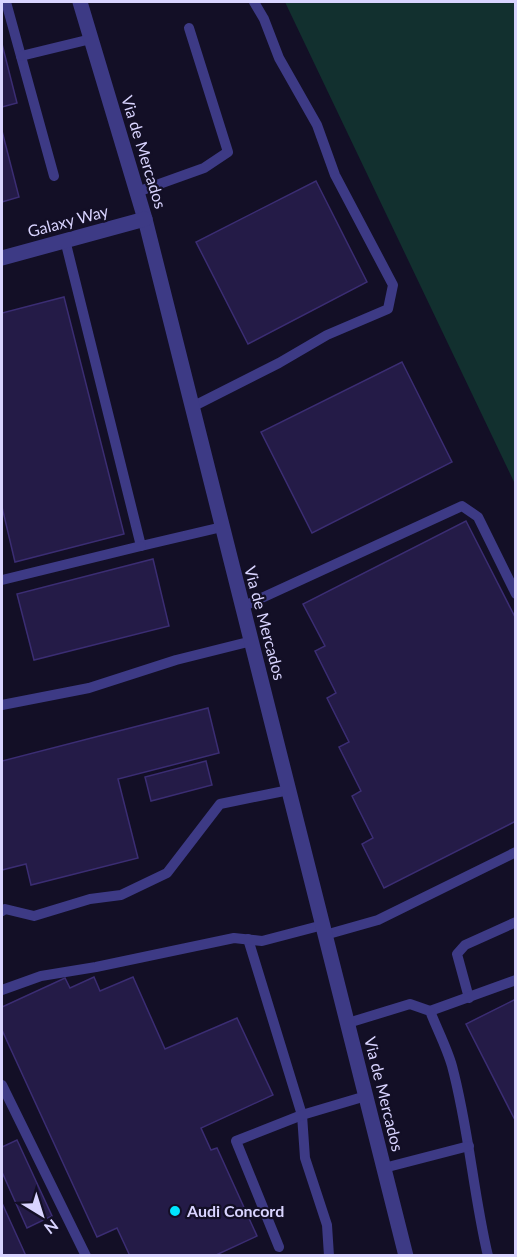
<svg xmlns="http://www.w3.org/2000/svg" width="517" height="1257" viewBox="0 0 517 1257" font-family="Lato,sans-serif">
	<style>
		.green { fill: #12302f }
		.building { fill: #241b47; stroke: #3b2d73; stroke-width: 1.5 }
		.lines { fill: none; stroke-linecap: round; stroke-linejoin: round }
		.lane { stroke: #3d3a85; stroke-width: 10 }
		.street { stroke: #3d3a85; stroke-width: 15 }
		.poi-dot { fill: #00e5ff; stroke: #130f26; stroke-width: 2 }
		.labels { text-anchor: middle; stroke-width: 4.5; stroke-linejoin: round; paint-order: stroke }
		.street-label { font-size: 16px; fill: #d9d4ff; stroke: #130f26 }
		.poi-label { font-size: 16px; font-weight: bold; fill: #d9d4ff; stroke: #130f26; text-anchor: start }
	</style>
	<rect width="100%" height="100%" fill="#130f26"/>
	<!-- green -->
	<polygon class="green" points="285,2 515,2 515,484"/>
	<!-- building -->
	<g class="building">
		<polygon points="2,44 17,103 2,107"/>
		<polygon points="2,131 19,197 2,202"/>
		<polygon points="316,181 367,282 248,344 196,242"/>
		<polygon points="64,297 124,534 15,562 2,507 2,313"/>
		<polygon points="402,362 452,462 312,533 261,432"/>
		<polygon points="466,521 516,619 516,821 384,888 362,844 373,838 352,796 361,791 339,747 349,742 327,698 336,693 315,651 325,646 303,604"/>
		<polygon points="153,559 169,626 34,660 17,594"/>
		<polygon points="208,708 219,753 118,779 138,858 31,885 26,864 2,870 2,761"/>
		<polygon points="206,761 212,785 151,801 145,777"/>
		<polygon points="94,977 100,991 133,977 165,1049 237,1018 273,1095 201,1128 211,1150 217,1148 257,1236 214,1256 130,1256 117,1228 97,1237 2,1030 2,1007 65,978 70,988"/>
		<polygon points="516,999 516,1122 466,1024"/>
		<polygon points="17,1140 52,1216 27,1228 2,1172 2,1147"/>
		<polygon points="2,1203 26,1256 2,1256"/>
	</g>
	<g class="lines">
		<!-- lane -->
		<g class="lane">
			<polyline points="6,2 54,176"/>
			<polyline points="21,56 91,39"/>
			<polyline points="137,192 204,168 228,152 189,28"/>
			<polyline points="65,240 141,546 222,527"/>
			<polyline points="192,407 279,363 327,335 388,309 393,285 335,175 317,125 279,58 264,19 254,2"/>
			<polyline points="2,580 141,546"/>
			<polyline points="242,607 462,506 478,517 516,594"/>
			<polyline points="2,705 89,688 176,660 252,641"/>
			<polyline points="2,911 5,909 34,916 90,899 121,895 167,873 220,804 289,790"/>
			<polyline points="325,935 378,920 516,852"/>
			<polyline points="248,939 302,1115 305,1158 327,1225 329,1256"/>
			<polyline points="2,990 41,976 96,967 234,938 262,941 323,925"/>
			<polyline points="469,998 457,954 465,945 516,922"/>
			<polyline points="430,1011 516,980"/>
			<path d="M348,1023L410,1004L430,1011C437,1029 447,1048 452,1066C469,1129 473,1193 488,1256"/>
			<polyline points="2,1085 86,1256"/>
			<polyline points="384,1168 469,1146"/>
			<polyline points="279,1247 236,1141 302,1115 366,1096"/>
		</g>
		<!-- street -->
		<g class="street">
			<polyline points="80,2 145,219 406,1256"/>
			<polyline points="2,258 145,219"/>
		</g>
	</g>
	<!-- markers -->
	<circle class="poi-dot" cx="175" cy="1211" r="6"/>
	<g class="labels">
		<!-- street labels -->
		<g class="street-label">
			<text transform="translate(144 152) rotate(73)" y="6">Via de Mercados</text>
			<text transform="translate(68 221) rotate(-15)" y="6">Galaxy Way</text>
			<text transform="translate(265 623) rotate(75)" y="6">Via de Mercados</text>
			<text transform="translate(384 1094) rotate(76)" y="6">Via de Mercados</text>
		</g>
		<!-- poi labels -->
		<g class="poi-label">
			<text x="187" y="1217">Audi Concord</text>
		</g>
	</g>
	<!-- border -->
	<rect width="517" height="1257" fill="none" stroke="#d9d4ff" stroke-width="6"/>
	<!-- north arrow -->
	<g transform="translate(42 1215) rotate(142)" stroke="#130f26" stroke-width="4.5" paint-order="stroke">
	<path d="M0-4.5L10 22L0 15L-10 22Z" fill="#d9d4ff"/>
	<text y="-9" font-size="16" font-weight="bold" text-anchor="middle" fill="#d9d4ff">N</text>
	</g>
</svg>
